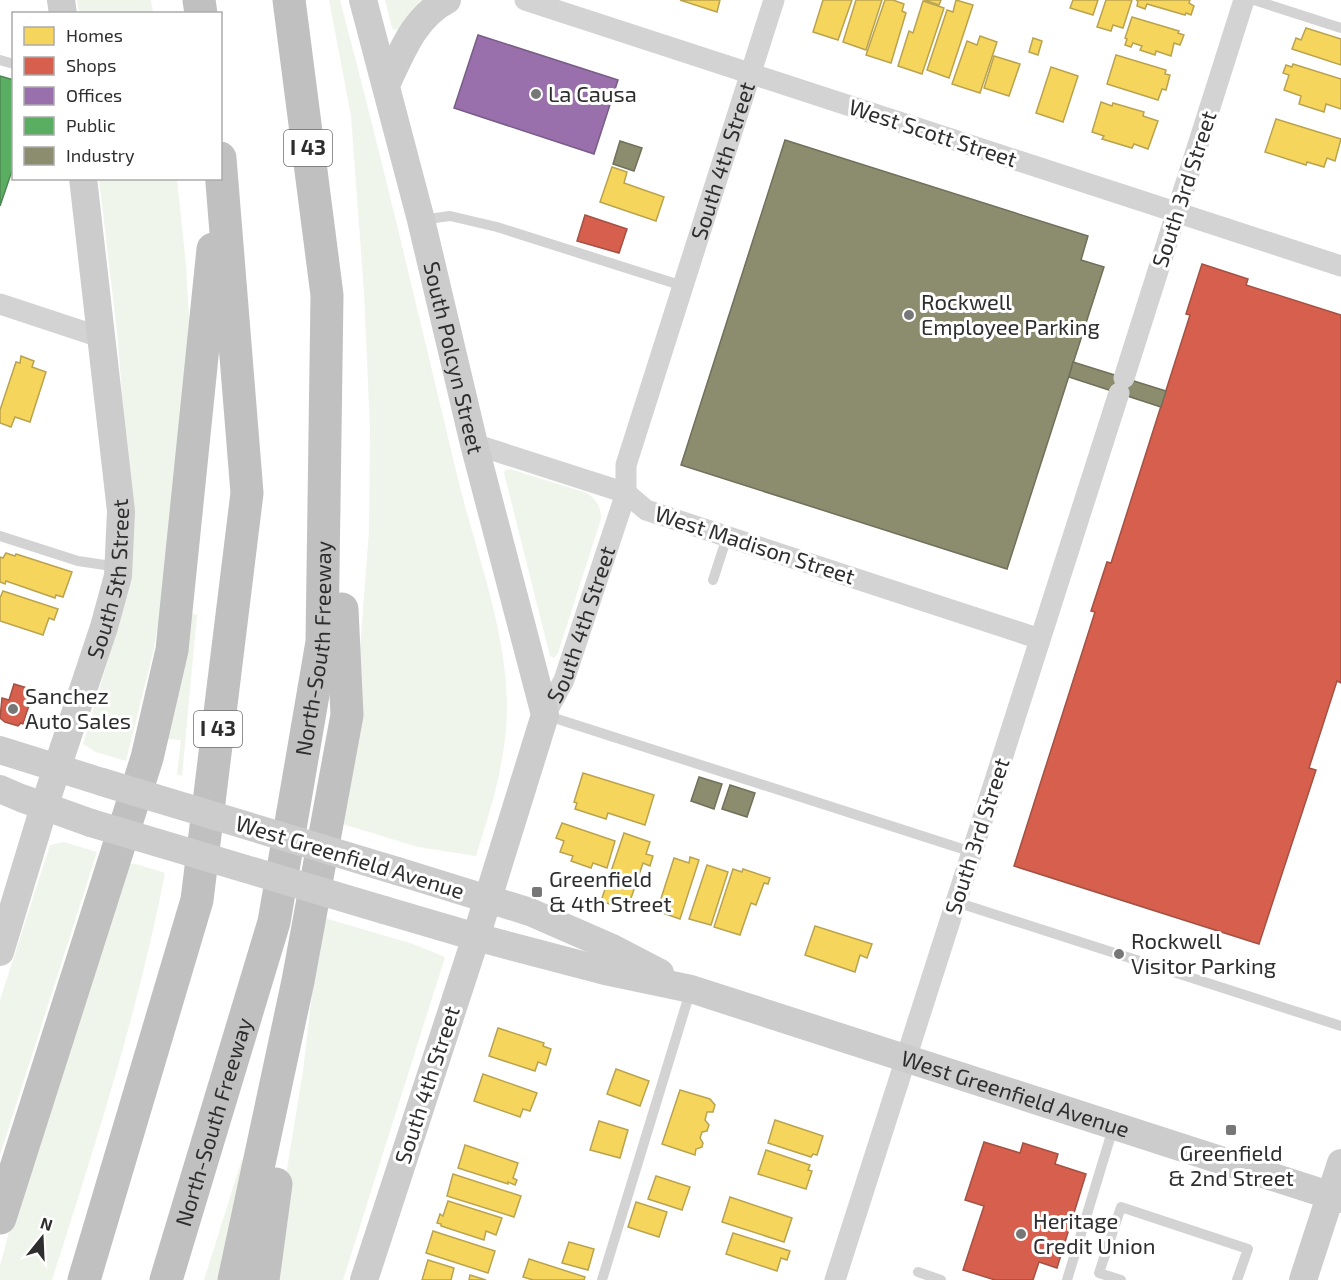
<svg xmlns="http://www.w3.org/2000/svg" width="1341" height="1280" viewBox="0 0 1341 1280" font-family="'Exo 2',sans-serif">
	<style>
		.green { fill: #f0f5eb }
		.homes { fill: #f6d55c; stroke: #baa34e; stroke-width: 1.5 }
		.shops { fill: #d6604d; stroke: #a45144; stroke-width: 1.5 }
		.offices { fill: #9970ab; stroke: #795c86; stroke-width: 1.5 }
		.public { fill: #5aae61; stroke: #4d8852; stroke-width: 1.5 }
		.industry { fill: #8c8c6e; stroke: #70705b; stroke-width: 1.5 }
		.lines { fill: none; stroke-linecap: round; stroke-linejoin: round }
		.lane { stroke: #d3d3d3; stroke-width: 10 }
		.street { stroke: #d3d3d3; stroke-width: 21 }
		.secondary { stroke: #ccc; stroke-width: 28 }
		.highway { stroke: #c0c0c0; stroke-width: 33 }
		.secondary-bridge { stroke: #ccc; stroke-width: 28 }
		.poi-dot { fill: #777; stroke: #fff; stroke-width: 2 }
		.labels { text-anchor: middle; stroke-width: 6; stroke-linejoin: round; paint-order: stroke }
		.shield { fill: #fff; stroke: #6d6d6d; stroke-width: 1.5 }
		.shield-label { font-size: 21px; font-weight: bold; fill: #2e2e2e }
		.poi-label { font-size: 22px; fill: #2e2e2e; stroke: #fff; text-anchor: start }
		.street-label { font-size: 22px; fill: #2e2e2e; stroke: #fff }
	</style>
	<rect width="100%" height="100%" fill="#fff"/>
	<!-- green -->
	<g class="green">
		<polygon points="77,0 151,0 153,13 79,13"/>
		<path d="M329,0H340C382,158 419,317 457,475C475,550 505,624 507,701C508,755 492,805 476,856L418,847L339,823L358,676L369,530L370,429L364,292L351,116Z"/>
		<polygon points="385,0 421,0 411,11 399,29 394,30 392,28"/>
		<polygon points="99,179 177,179 186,265 190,334 176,529 152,657 126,761 96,752 83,744 113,643 124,422 118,341"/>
		<path d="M510,469L587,493C597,501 601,506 601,519L558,653L554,658L550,656L504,473L505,470Z"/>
		<polygon points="191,613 197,615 182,776 177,774 181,740 167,739"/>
		<polygon points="64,842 97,852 0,1155 0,1000 50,845"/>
		<path d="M128,864H136L165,873C138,1012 95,1145 52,1280H0V1266L10,1228Z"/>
		<polygon points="321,917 413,944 445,957 343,1280 269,1280 303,1071"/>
		<polygon points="242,1159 247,1160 222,1280 204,1280"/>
	</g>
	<!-- homes -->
	<g class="homes">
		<polygon points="680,0 720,0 717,12"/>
		<polygon points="823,0 852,0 838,40 813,32"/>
		<polygon points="856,0 882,0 866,50 843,42"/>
		<polygon points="885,0 893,0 904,4 902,11 906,13 891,63 866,55"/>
		<polygon points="924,0 941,0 939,5"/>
		<polygon points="956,0 973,5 949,78 927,70 947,10 953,12"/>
		<polygon points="1073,0 1098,0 1093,15 1070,8"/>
		<polygon points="1106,0 1132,0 1123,28 1113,25 1111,31 1097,27"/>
		<polygon points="1136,0 1190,0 1189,3 1194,6 1191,15 1186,13 1185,15 1147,4 1145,9 1137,6 1138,1"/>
		<polygon points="923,1 944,8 922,74 898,66 909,31 913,33"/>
		<polygon points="1132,17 1179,31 1178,33 1184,35 1180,45 1174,43 1171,56 1156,51 1155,55 1140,50 1142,46 1133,43 1131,47 1125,45 1127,39 1125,38"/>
		<polygon points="1306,28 1341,39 1341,65 1292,49 1296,38 1301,40"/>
		<polygon points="980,36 997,42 980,93 952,84 967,41 977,45"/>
		<polygon points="1033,38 1042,41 1038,55 1029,52"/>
		<polygon points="1116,55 1166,70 1165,74 1170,75 1166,90 1162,89 1158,100 1107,84"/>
		<polygon points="994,56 1020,64 1009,96 984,88"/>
		<polygon points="1293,64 1341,79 1341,109 1326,104 1324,112 1299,104 1301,96 1284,90 1289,75 1283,73 1286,65 1292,67"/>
		<polygon points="1051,67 1078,76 1063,122 1036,113"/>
		<polygon points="1101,102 1112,106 1113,103 1144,112 1143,116 1158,121 1148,149 1134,144 1132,148 1102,139 1104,136 1092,132"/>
		<polygon points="1276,119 1341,139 1335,161 1327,158 1324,167 1307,162 1306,165 1265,152"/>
		<polygon points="612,167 627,172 624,183 664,197 656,221 600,202"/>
		<polygon points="21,356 34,361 32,367 46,372 30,422 15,417 11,427 0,423 0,410 16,362 20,363"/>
		<polygon points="6,553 15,556 16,554 72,572 63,597 56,595 55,598 6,581 5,584 0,582 0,557 3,558"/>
		<polygon points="3,591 58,609 54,620 49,618 43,635 0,621 0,598"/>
		<polygon points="583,773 654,795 645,825 608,813 606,819 575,809 577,803 574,802"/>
		<polygon points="562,823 615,841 607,868 593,863 591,868 571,861 573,856 560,852 564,841 556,838"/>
		<polygon points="624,833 650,842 646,854 653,856 650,866 643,863 627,910 601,901"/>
		<polygon points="690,857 699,860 680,919 657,911 674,858 689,863"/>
		<polygon points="707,865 728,872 711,925 689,919"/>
		<polygon points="733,869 742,872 743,869 770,878 768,884 764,883 756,905 751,903 740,935 714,927"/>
		<polygon points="815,926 872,944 867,958 860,955 855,972 805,955"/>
		<polygon points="498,1028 544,1043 543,1046 551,1049 546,1065 538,1062 535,1071 489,1056"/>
		<polygon points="616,1069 649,1081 640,1106 607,1094"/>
		<polygon points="483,1074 537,1093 530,1111 523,1109 520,1117 474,1101"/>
		<polygon points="680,1090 710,1099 715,1105 713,1112 707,1112 705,1120 709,1125 707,1131 702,1132 700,1138 703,1143 702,1147 696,1149 695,1155 662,1144"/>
		<polygon points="775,1120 823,1136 817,1155 813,1154 811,1157 768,1143"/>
		<polygon points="599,1121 628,1130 620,1158 590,1150"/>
		<polygon points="465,1145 518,1163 513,1178 517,1180 515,1185 508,1182 508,1184 458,1168"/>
		<polygon points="766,1150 810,1165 808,1170 812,1171 806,1189 758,1174"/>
		<polygon points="453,1174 521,1196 514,1217 447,1196"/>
		<polygon points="656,1176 690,1187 682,1210 648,1199"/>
		<polygon points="730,1197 792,1218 784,1242 722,1222"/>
		<polygon points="448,1201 502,1218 496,1235 486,1231 484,1240 441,1226 441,1224 437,1223 440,1214 443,1216"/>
		<polygon points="636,1202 667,1212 659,1237 628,1227"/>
		<polygon points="433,1231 495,1251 488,1273 426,1253"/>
		<polygon points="733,1233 790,1251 787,1260 781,1258 777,1271 726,1254"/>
		<polygon points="569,1242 594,1249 588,1270 562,1263"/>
		<polygon points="529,1259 585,1277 584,1280 533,1280 523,1277"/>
		<polygon points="428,1260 454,1268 451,1280 422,1280"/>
		<polygon points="470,1275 486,1280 469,1280"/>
	</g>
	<!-- shops -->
	<g class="shops">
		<polygon points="585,215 627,229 619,253 577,241"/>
		<polygon points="1202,264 1248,279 1246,285 1341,315 1341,683 1337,681 1309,768 1316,770 1259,944 1014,866 1095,612 1091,611 1107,562 1111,563 1190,315 1186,314"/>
		<polygon points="14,684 34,690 23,724 21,723 18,726 5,722 0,718 2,698 9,700"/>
		<polygon points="984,1142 1020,1153 1023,1143 1058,1154 1055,1164 1086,1174 1057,1268 1039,1262 1033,1280 995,1280 963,1270 984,1206 965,1200"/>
	</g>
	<!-- offices -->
	<polygon class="offices" points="478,35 618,80 594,154 454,108"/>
	<!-- public -->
	<polygon class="public" points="0,76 14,80 14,165 0,206"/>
	<!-- industry -->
	<g class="industry">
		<polygon points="785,140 1088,236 1081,260 1104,267 1007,569 681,465"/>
		<polygon points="620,141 642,148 634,171 613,164"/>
		<polygon points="1073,362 1166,391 1161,407 1069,377"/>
		<polygon points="699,777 722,784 714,809 691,801"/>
		<polygon points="730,785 755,793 747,817 722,809"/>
	</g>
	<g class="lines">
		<!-- lane -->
		<g class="lane">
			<polyline points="1254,0 1341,28"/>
			<polyline points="0,60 14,64"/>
			<polyline points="421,220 450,216 497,227 683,286"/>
			<polyline points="0,536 78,561 118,567"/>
			<polyline points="713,580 727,537"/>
			<polyline points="545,715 972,852"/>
			<polyline points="956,902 1341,1026"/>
			<polyline points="918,1272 941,1280"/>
			<polyline points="602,1280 691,989"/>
			<polyline points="1067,1280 1114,1125"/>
			<polyline points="1121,1280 1099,1273 1121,1207 1248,1249 1237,1280"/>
		</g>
		<!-- street -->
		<g class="street">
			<polyline points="525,0 1341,266"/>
			<polyline points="0,304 100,337"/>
			<polyline points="1124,378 1244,0"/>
			<polyline points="474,444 626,493 646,510 1040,639"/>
			<path id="s1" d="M545,715L564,680L626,493V465L774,0"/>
			<polyline points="835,1280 1119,393"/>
		</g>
		<!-- secondary -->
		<g class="secondary">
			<polyline points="61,0 63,14"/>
			<path id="s2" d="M363,0L421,220L474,444L545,715L476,937L364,1280"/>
			<path d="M386,85C401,54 414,17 447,0"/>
			<polyline points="0,750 102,782"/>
			<polyline points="0,789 21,798 91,823"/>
			<polyline points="397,871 530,912 610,947 660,973"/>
			<path id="s3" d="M384,910L476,937L605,971L691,989L1341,1199"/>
			<path id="s4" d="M0,952L44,807L104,627L118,576L121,511L83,178"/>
			<polyline points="1303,1280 1341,1163"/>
		</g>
		<!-- highway -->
		<g class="highway">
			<polyline points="199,0 201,14"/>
			<polyline points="0,1218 147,758 172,650 213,249"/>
			<polyline points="84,1280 197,900 247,493 220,158"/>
			<path id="s5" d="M166,1280L274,922L322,642L327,295L289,0"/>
			<polyline points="234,1280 298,981 347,715 342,609"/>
			<polyline points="263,1280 276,1184"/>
		</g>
		<!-- secondary-bridge -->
		<g class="secondary-bridge">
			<polyline points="102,782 397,871"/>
			<polyline points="91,823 384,910"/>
		</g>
	</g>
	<!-- markers -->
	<g class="poi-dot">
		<circle cx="536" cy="94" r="6"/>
		<circle cx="909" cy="315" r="6"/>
		<circle cx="13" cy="709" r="6"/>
		<rect x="531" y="886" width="12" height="12" rx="3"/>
		<circle cx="1119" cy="954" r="6"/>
		<rect x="1225" y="1124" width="12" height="12" rx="3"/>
		<circle cx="1021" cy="1234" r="6"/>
	</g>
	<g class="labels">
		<!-- shield labels -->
		<g class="shield">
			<rect x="284" y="130" width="48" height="36" rx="4.5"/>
			<rect x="194" y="711" width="48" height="36" rx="4.5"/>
		</g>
		<g class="shield-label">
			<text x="308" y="155">I 43</text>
			<text x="218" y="736">I 43</text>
		</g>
		<!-- poi labels -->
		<g class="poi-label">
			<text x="548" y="102">La Causa</text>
			<text x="921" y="310">Rockwell<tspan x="921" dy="25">Employee Parking</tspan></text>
			<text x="25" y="704">Sanchez<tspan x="25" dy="25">Auto Sales</tspan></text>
			<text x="549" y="887">Greenfield<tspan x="549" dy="25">&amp; 4th Street</tspan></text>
			<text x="1131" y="949">Rockwell<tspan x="1131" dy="25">Visitor Parking</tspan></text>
			<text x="1231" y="1161" text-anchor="middle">Greenfield<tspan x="1231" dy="25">&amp; 2nd Street</tspan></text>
			<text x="1033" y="1229">Heritage<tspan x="1033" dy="25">Credit Union</tspan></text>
		</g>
		<!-- street labels -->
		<g class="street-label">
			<text transform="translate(933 133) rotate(18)" y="8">West Scott Street</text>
			<text dy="8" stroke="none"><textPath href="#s1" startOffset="584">South 4th Street</textPath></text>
			<text transform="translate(1184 189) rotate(-72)" y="8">South 3rd Street</text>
			<text dy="8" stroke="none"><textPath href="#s2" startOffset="369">South Polcyn Street</textPath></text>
			<text transform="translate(755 545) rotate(18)" y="8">West Madison Street</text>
			<text dy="8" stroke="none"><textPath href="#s4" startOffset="390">South 5th Street</textPath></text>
			<text dy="8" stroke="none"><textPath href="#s1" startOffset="98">South 4th Street</textPath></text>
			<text dy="8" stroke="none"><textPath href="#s5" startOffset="651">North-South Freeway</textPath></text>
			<text transform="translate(977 836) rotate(-72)" y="8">South 3rd Street</text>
			<text transform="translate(350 857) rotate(17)" y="8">West Greenfield Avenue</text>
			<text transform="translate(427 1085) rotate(-72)" y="8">South 4th Street</text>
			<text dy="8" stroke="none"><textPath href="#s3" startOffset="658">West Greenfield Avenue</textPath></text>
			<text dy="8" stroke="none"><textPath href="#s5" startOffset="165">North-South Freeway</textPath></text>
		</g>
	</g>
	<!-- legend -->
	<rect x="12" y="12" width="210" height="168" fill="#ffffff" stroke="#ababab" stroke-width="1.5"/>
	<rect x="24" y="27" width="30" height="18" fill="#f6d55c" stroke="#ababab" stroke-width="1.5"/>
	<text x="66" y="42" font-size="18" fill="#2e2e2e">Homes</text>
	<rect x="24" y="57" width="30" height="18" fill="#d6604d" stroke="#ababab" stroke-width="1.5"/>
	<text x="66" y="72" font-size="18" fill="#2e2e2e">Shops</text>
	<rect x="24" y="87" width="30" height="18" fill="#9970ab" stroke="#ababab" stroke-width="1.5"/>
	<text x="66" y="102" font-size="18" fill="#2e2e2e">Offices</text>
	<rect x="24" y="117" width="30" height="18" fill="#5aae61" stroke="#ababab" stroke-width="1.5"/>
	<text x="66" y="132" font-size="18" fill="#2e2e2e">Public</text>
	<rect x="24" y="147" width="30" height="18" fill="#8c8c6e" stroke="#ababab" stroke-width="1.5"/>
	<text x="66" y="162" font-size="18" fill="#2e2e2e">Industry</text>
	<!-- north arrow -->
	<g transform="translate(42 1238) rotate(18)" stroke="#ffffff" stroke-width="4.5" paint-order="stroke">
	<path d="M0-4.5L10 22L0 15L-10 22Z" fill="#2e2e2e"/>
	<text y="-9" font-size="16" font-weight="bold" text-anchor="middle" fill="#2e2e2e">N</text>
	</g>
</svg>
